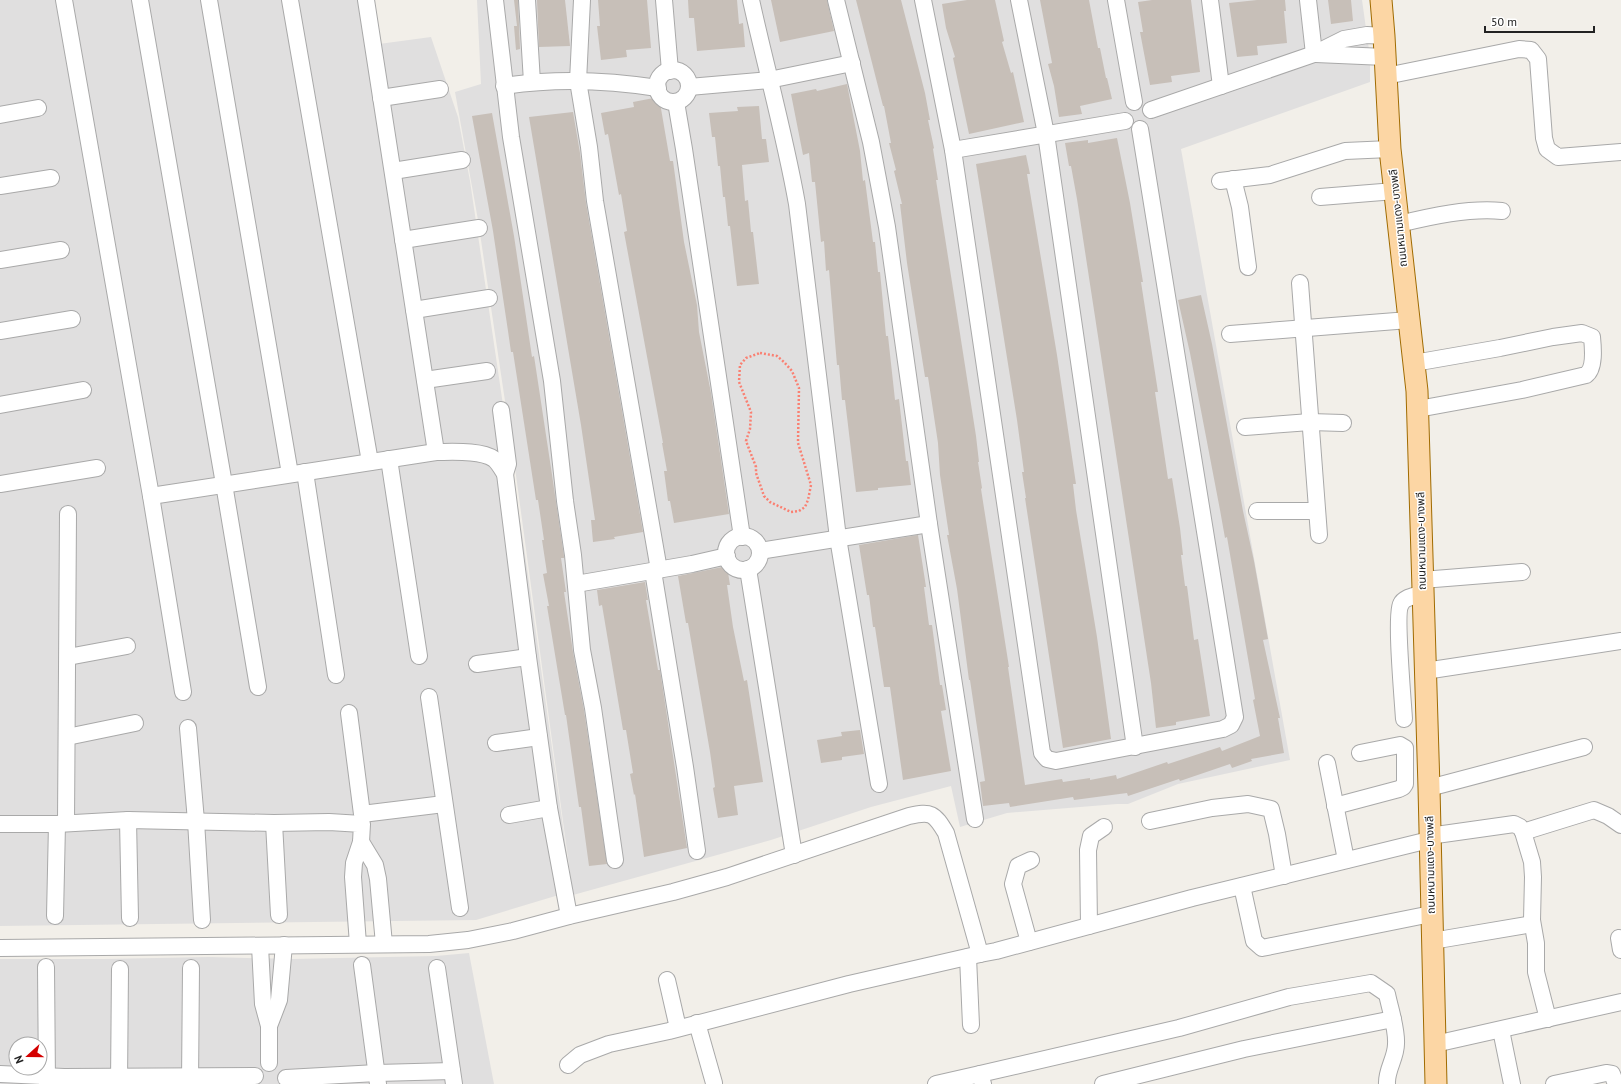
<svg xmlns="http://www.w3.org/2000/svg" width="1621" height="1084" viewBox="0 0 1621 1084" font-family="'PT Sans','Noto Sans Thai',sans-serif">
	<style>
		.residential { fill: #e0dfdf; fill-rule: evenodd }
		.building { fill: #c7bfb8 }
		.lines { fill: none; stroke-linecap: round; stroke-linejoin: round }
		.minor-casing { stroke: #a9a9a9; stroke-width: 18 }
		.major-casing { stroke: #a06b00; stroke-width: 23 }
		.path { stroke: #fa8072; stroke-width: 2.5; stroke-dasharray: 2 2; stroke-linecap: butt }
		.minor { stroke: #fff; stroke-width: 16 }
		.major { stroke: #fcd6a4; stroke-width: 21 }
		.labels { text-anchor: middle; stroke-width: 3; stroke-linejoin: round; paint-order: stroke }
		.street-label { font-size: 11px; fill: #222; stroke: #fff }
	</style>
	<rect width="100%" height="100%" fill="#f2efe9"/>
	<!-- residential -->
	<g class="residential">
		<polygon points="0,0 372,0 379,44 431,37 458,117 470,181 527,568 572,891 476,920 0,926"/>
		<polygon points="477,0 1362,0 1370,57 1370,82 1181,149 1290,760 1178,784 1128,804 1117,804 1007,813 960,827 951,786 871,807 771,840 573,895 515,468 478,220 455,92 481,84"/>
		<path d="M469,953L494,1084H0V959H104L209,957L292,959L436,956ZM16,1044H40V1068H16Z"/>
	</g>
	<!-- building -->
	<g class="building">
		<polygon points="514,0 518,0 520,49 516,50 514,26 517,26"/>
		<polygon points="537,0 565,0 570,46 539,47"/>
		<polygon points="598,0 647,0 651,48 626,50 627,57 601,60 597,26 600,26"/>
		<polygon points="688,0 737,0 739,24 743,23 745,47 697,51 694,18 689,18"/>
		<polygon points="771,0 827,0 834,31 780,42"/>
		<polygon points="856,0 901,0 925,93 930,120 928,120 934,148 933,149 938,180 936,180 976,436 979,462 978,462 982,488 981,489 1009,667 1008,667 1025,785 1062,779 1063,782 1090,778 1090,780 1116,775 1117,779 1167,762 1168,764 1220,747 1222,751 1260,736 1253,700 1255,699 1227,537 1225,538 1220,510 1190,353 1178,300 1201,295 1212,344 1243,511 1254,561 1268,639 1263,640 1280,718 1278,718 1284,753 1251,759 1252,761 1232,768 1230,764 1180,781 1179,779 1128,796 1127,793 1074,800 1073,797 1010,807 1009,803 983,806 980,782 985,781 970,680 969,680 957,589 947,535 949,535 940,475 938,443 928,377 925,377 907,263 900,204 902,204 894,171 896,170 889,143 891,143 884,106 883,106"/>
		<polygon points="967,0 995,0 1004,41 1002,42 1011,73 1013,72 1024,122 969,134 953,58 955,57 946,28 942,4"/>
		<polygon points="1040,0 1089,0 1098,48 1100,48 1106,78 1107,78 1112,99 1080,106 1082,114 1059,117 1054,86 1048,64 1052,63"/>
		<polygon points="1152,0 1191,0 1200,72 1171,76 1172,82 1150,85 1140,32 1143,32 1138,2"/>
		<polygon points="1257,0 1285,0 1286,11 1284,11 1287,43 1257,46 1258,55 1237,57 1229,3"/>
		<polygon points="1328,0 1351,0 1353,21 1331,24"/>
		<polygon points="847,84 860,151 863,181 865,180 873,242 875,242 878,272 880,272 886,336 888,336 895,400 899,399 906,461 908,461 911,485 878,488 878,490 856,492 845,400 842,400 839,365 837,365 829,270 826,271 824,241 821,242 815,182 812,182 809,153 803,155 791,94 816,89 817,91"/>
		<polygon points="659,97 670,161 673,161 676,183 684,242 697,305 699,332 711,393 729,514 674,523 670,501 668,501 664,471 667,471 662,443 663,443 624,232 627,231 621,194 619,195 608,134 605,135 601,113 634,107 633,102"/>
		<polygon points="759,106 762,139 766,139 769,162 742,165 745,201 748,200 751,232 753,232 759,284 737,286 730,226 728,226 725,197 723,197 720,166 718,166 715,137 712,137 709,113 738,111 737,107"/>
		<polygon points="573,112 580,153 586,203 643,532 614,537 615,539 593,542 591,520 595,520 581,425 529,117"/>
		<polygon points="492,113 514,236 532,357 534,356 551,468 564,556 564,558 561,558 566,592 564,592 573,652 584,710 607,864 589,866 581,807 579,807 576,786 566,715 565,715 547,606 549,606 543,574 547,573 542,540 544,540 538,500 536,500 513,352 511,352 508,331 493,231 472,116"/>
		<polygon points="1117,138 1130,203 1143,282 1141,282 1158,392 1155,392 1168,479 1172,478 1180,528 1183,555 1181,555 1185,586 1187,586 1194,640 1198,639 1210,716 1176,722 1176,725 1156,728 1151,683 1077,199 1071,166 1069,166 1065,143 1088,140 1088,143"/>
		<polygon points="1026,155 1030,174 1027,174 1057,355 1076,484 1073,484 1076,510 1097,637 1111,739 1063,748 1025,498 1026,498 1022,472 1024,472 1017,420 976,164"/>
		<polygon points="918,535 926,587 924,587 929,625 932,625 940,685 942,685 946,710 941,711 951,771 903,780 890,687 884,687 875,627 873,627 869,595 867,595 859,545"/>
		<polygon points="727,566 730,585 727,585 733,627 744,681 747,680 763,782 734,786 738,815 718,818 713,788 715,787 710,752 688,623 686,623 678,576"/>
		<polygon points="645,582 648,600 646,600 658,670 660,670 687,848 644,857 635,794 634,795 630,774 633,773 626,730 623,730 602,605 599,606 597,590"/>
		<polygon points="860,730 864,754 842,757 842,760 821,763 817,740 842,736 841,732"/>
	</g>
	<g class="lines">
		<!-- minor casing -->
		<g class="minor-casing">
			<g id="minor">
				<polyline points="64,0 151,496 183,692"/>
				<polyline points="140,0 224,484 258,687"/>
				<polyline points="209,0 290,474"/>
				<polyline points="290,0 370,462"/>
				<polyline points="366,0 436,452"/>
				<polyline points="495,0 511,137 552,381 565,501 573,555 582,650 593,708 615,860"/>
				<polyline points="527,0 532,82"/>
				<polyline points="582,0 578,81 589,147 595,201 659,570"/>
				<polyline points="664,0 670,71"/>
				<path d="M751,0C766,68 785,136 797,204L838,538L879,784"/>
				<polyline points="836,0 871,142 887,227 929,524 975,819"/>
				<polyline points="923,0 953,150 1042,753 1047,759 1056,761 1223,729 1231,725 1235,717 1140,129"/>
				<polyline points="1019,0 1046,134 1135,747"/>
				<polyline points="1116,0 1134,102"/>
				<polyline points="1210,0 1221,86"/>
				<polyline points="1308,0 1314,54"/>
				<polyline points="1316,54 1385,57"/>
				<circle cx="673" cy="86" r="16"/>
				<polyline points="1386,76 1519,49 1531,50 1538,59 1544,138 1547,149 1558,157 1621,152"/>
				<path d="M504,86C555,78 607,80 658,88"/>
				<polyline points="689,87 769,80 852,63"/>
				<polyline points="381,98 440,89"/>
				<polyline points="676,102 684,149 742,537"/>
				<polyline points="1151,110 1314,54 1344,39 1367,35 1384,36"/>
				<polyline points="0,115 38,108"/>
				<polyline points="953,150 1125,121"/>
				<polyline points="393,171 462,160"/>
				<polyline points="1233,179 1240,207 1248,267"/>
				<polyline points="1220,181 1270,175 1345,151 1390,149"/>
				<polyline points="0,186 51,178"/>
				<polyline points="1320,197 1395,191"/>
				<path d="M1399,224C1432,216 1468,208 1502,211"/>
				<polyline points="403,240 479,228"/>
				<polyline points="0,260 61,250"/>
				<polyline points="1300,283 1319,535"/>
				<polyline points="414,310 489,298"/>
				<polyline points="0,331 72,319"/>
				<polyline points="1230,334 1409,320"/>
				<path d="M1414,363L1500,348L1553,337L1582,333L1592,337C1593,347 1595,369 1586,375L1522,390L1418,409"/>
				<polyline points="425,380 487,371"/>
				<polyline points="0,405 83,390"/>
				<polyline points="501,410 508,464 505,474"/>
				<polyline points="1245,427 1310,422 1343,423"/>
				<polyline points="389,459 419,656"/>
				<polyline points="305,472 336,675"/>
				<polyline points="0,484 97,468"/>
				<path d="M151,496L436,452C452,452 481,450 494,459C498,462 502,469 505,474L528,657L549,808L569,916"/>
				<polyline points="1257,511 1317,511"/>
				<circle cx="743" cy="553" r="17"/>
				<polyline points="760,551 929,524"/>
				<polyline points="748,569 794,855"/>
				<polyline points="653,571 685,767 697,851"/>
				<polyline points="1422,580 1522,572"/>
				<polyline points="576,584 692,564 727,556"/>
				<polyline points="68,657 127,646"/>
				<polyline points="477,664 528,657"/>
				<polyline points="1425,671 1621,641"/>
				<polyline points="429,697 460,908"/>
				<polyline points="349,713 362,814 444,804"/>
				<path d="M1404,719C1403,702 1395,613 1401,604C1404,597 1416,596 1423,593"/>
				<polyline points="188,728 196,821 202,920"/>
				<polyline points="67,737 135,723"/>
				<polyline points="496,743 539,737"/>
				<polyline points="1327,763 1346,860"/>
				<polyline points="1429,788 1584,747"/>
				<polyline points="1335,806 1399,789 1403,787 1405,784 1405,748 1400,745 1360,753"/>
				<polyline points="509,815 549,808"/>
				<polyline points="128,820 130,918"/>
				<polyline points="1150,821 1212,808 1248,804 1271,809 1277,834 1284,876"/>
				<polyline points="66,823 68,514"/>
				<polyline points="274,823 279,915"/>
				<polyline points="0,824 57,824 128,820 274,823 329,822 362,824 361,842 354,863 353,877 358,944"/>
				<polyline points="1523,832 1594,810 1608,816 1621,825"/>
				<polyline points="1429,836 1514,824 1520,827 1523,832 1532,862 1533,877 1532,920 1536,943 1536,972 1548,1019"/>
				<polyline points="361,842 375,865 378,879 384,944"/>
				<polyline points="1242,886 1254,941 1262,948 1431,914"/>
				<polyline points="55,916 57,824"/>
				<polyline points="1089,926 1088,850 1091,836 1104,827"/>
				<polyline points="1619,938 1621,950"/>
				<polyline points="1432,941 1532,924"/>
				<polyline points="1029,942 1013,884 1018,866 1031,860"/>
				<polyline points="260,946 263,1004 269,1026 269,1063"/>
				<path d="M0,948L429,944L468,940L513,931L569,916L673,892L727,877L909,816C931,811 934,813 946,833L980,954"/>
				<polyline points="968,957 971,1025"/>
				<polyline points="362,965 378,1084"/>
				<polyline points="46,967 47,1084"/>
				<polyline points="437,968 454,1084"/>
				<polyline points="667,980 678,1028"/>
				<polyline points="697,1023 714,1083"/>
				<polyline points="269,1026 279,1000 284,945"/>
				<polyline points="1501,1030 1512,1084"/>
				<polyline points="1435,1044 1621,1002"/>
				<polyline points="568,1065 580,1055 609,1044 669,1031 849,984 980,954 996,951 1192,898 1429,840"/>
				<polyline points="0,1074 64,1077 255,1076"/>
				<path d="M980,1074L1179,1028L1289,997L1371,983L1387,994C1390,1009 1397,1029 1396,1044C1396,1058 1386,1070 1387,1084"/>
				<polyline points="286,1078 377,1073 452,1071"/>
				<polyline points="119,1084 120,969"/>
				<polyline points="190,1084 191,968"/>
				<polyline points="936,1084 980,1074 983,1084"/>
				<polyline points="1103,1084 1244,1049 1393,1019"/>
				<polyline points="1554,1084 1606,1073 1612,1074 1616,1084"/>
			</g>
		</g>
		<!-- major casing -->
		<g class="major-casing">
			<polyline id="major" points="1381,0 1384,36 1390,149 1417,391 1429,788 1436,1084"/>
		</g>
		<!-- path -->
		<polygon class="path" points="760,353 777,356 784,362 792,371 799,388 798,443 811,485 808,500 805,507 799,511 791,512 770,502 764,496 756,473 756,467 746,441 750,429 751,412 739,382 740,365 746,358"/>
		<!-- minor -->
		<use href="#minor" class="minor"/>
		<!-- major -->
		<use href="#major" class="major"/>
	</g>
	<g class="labels">
		<!-- street labels -->
		<g class="street-label">
			<text transform="translate(1398 218) rotate(-96)" y="4">ถนนหนามแดง-บางพลี</text>
			<text transform="translate(1421 541) rotate(-91)" y="4">ถนนหนามแดง-บางพลี</text>
			<text transform="translate(1430 865) rotate(-91)" y="4">ถนนหนามแดง-บางพลี</text>
		</g>
	</g>
	<!-- north arrow -->
	<g transform="translate(28 1056) rotate(249)"><circle r="19" fill="#ffffff" stroke="#a7a7a7"/>
	<path d="M0-3L7 15L0 10L-7 15Z" fill="#d40000"/>
	<text y="-6" font-size="11" font-weight="bold" text-anchor="middle" fill="#222222">N</text>
	</g>
	<!-- scale -->
	<path d="M1485 26v6h109v-6" fill="none" stroke="#222222" stroke-width="2"/>
	<text x="1491" y="26" font-size="12" fill="#222222" stroke="#ffffff" stroke-width="3" paint-order="stroke">50 m</text>
</svg>
